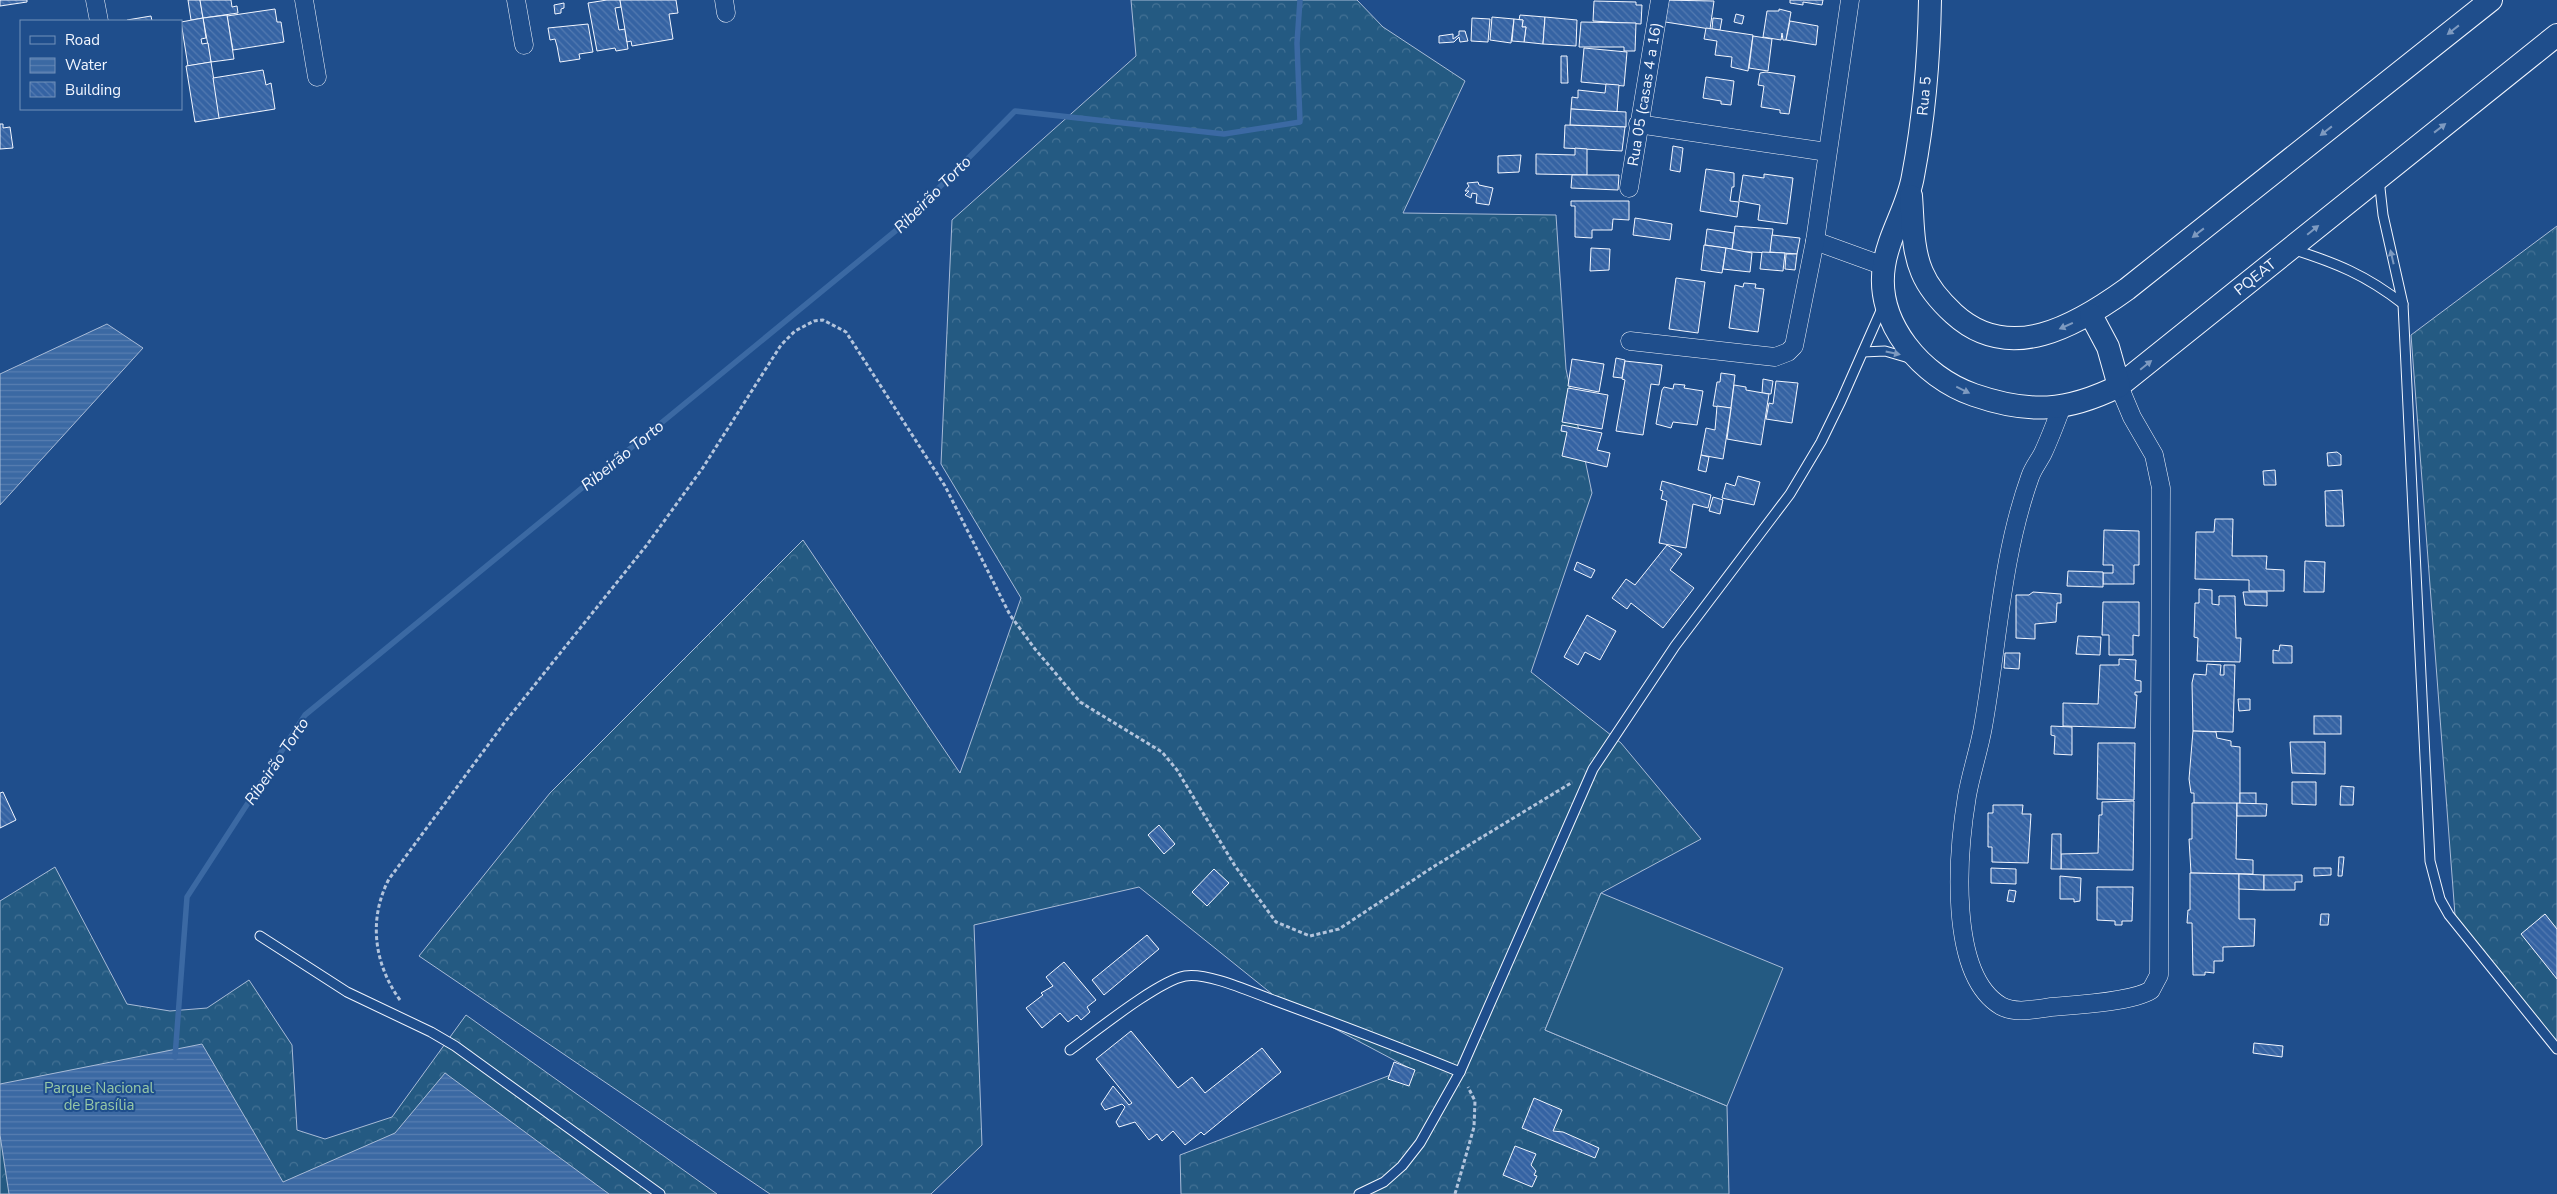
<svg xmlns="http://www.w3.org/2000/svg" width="2557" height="1194" viewBox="0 0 2557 1194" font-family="'Nunito Sans',sans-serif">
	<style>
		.forest { fill: url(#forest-crowns); stroke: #a8bbd7 }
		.pitch { fill: #245a82; stroke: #a8bbd7 }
		.water { fill: url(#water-rules); stroke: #a8bbd7 }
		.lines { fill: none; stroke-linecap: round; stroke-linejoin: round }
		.stream { stroke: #3b69a3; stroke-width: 5.5 }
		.building { fill: url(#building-back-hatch); stroke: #f2f6ff }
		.service-casing { stroke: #f2f6ff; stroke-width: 11 }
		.minor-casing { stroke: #f2f6ff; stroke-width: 19 }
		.tertiary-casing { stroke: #f2f6ff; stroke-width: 24 }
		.path { stroke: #b3c4dc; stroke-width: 3; stroke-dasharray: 4 2.5; stroke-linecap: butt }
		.service { stroke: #1f4e8c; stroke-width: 9 }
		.minor { stroke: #1f4e8c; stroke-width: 18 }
		.tertiary { stroke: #1f4e8c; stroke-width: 22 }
		.oneway { fill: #7e9ac0 }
		.labels { text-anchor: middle; stroke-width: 4; stroke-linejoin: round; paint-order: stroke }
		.street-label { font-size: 15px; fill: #f2f6ff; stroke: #1f4e8c }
		.park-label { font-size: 15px; fill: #97c8a6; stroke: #1f4e8c }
		.water-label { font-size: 16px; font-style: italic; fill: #f2f6ff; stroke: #1f4e8c }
	</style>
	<defs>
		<pattern id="forest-crowns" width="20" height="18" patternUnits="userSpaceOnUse" patternTransform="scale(1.25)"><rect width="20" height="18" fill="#245a82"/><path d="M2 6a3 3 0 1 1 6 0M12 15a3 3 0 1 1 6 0" fill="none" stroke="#447295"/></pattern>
		<pattern id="water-rules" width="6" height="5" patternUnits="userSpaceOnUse" patternTransform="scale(1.25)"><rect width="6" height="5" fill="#3b69a3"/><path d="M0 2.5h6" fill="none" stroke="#587fb1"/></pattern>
		<pattern id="building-back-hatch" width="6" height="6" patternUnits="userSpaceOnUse" patternTransform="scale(1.25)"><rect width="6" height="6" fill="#3563a3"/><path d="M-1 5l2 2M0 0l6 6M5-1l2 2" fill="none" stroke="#537ab1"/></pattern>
	</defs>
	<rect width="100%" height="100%" fill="#1f4e8c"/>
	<!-- forest -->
	<g class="forest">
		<polygon points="1131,0 1357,0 1383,27 1465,81 1403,213 1556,215 1566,369 1592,493 1531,672 1621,743 1701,839 1601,893 1545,1030 1727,1106 1729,1194 1181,1194 1180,1155 1409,1068 1277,998 1139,887 974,925 982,1145 931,1194 770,1194 419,956 550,793 803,540 960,773 1021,598 941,464 952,220 1136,56"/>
		<polygon points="2557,226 2557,1049 2455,915 2411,335"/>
		<polygon points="55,867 127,1004 170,1011 207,1008 249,980 292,1045 297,1130 325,1139 392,1117 466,1015 717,1194 0,1194 0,901"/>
	</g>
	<!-- pitch -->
	<polygon class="pitch" points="1601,893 1783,968 1727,1106 1545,1030"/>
	<!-- water -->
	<g class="water">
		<polygon points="107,324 143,348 0,505 0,374"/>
		<polygon points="202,1044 283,1182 395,1133 445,1073 609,1194 9,1194 0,1135 0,1084"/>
	</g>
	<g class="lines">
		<!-- stream -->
		<polyline class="stream" points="175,1057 187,897 305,715 899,228 1015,111 1224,134 1300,122 1297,43 1300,0"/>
	</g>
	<!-- building -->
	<g class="building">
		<polygon points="0,0 27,0 27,2 0,6"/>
		<polygon points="188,0 200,0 203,18 191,20"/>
		<polygon points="200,0 231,0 232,7 237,6 238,13 203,18"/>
		<polygon points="607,0 620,0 621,7 615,8 619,30 625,29 628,49 616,51 615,48 597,51 588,3"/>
		<polygon points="620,0 676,0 678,13 669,14 673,39 632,46 631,41 627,42"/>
		<polygon points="1661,0 1714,1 1710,29 1659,21"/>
		<polygon points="1790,0 1823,0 1822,5 1803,2 1803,5 1790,3"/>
		<polygon points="1594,1 1636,2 1636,5 1642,5 1641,24 1593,21"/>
		<polygon points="564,3 564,8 561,9 561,13 555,14 554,5"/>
		<polygon points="275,9 277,22 281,22 284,42 233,50 227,16"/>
		<polygon points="1779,9 1791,12 1786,40 1783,40 1782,33 1781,40 1763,37 1767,11 1779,11"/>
		<polygon points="1736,14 1744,16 1742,24 1734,22"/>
		<polygon points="227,15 234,59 211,62 203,18"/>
		<polygon points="1520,15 1545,17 1543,44 1524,42 1526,27 1522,27 1523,20 1519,20"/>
		<polygon points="151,16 152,21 127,21 127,20"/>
		<polygon points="1492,17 1514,19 1511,43 1490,40"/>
		<polygon points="1545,17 1577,20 1576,46 1543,44"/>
		<polygon points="203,18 206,38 201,39 202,44 208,43 211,62 188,66 181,22"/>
		<polygon points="1472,18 1490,19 1488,42 1471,41"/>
		<polygon points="1713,18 1722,19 1720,30 1712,29"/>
		<polygon points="1514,19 1523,20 1522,27 1526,27 1524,42 1512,41"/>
		<polygon points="1790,21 1818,26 1816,45 1786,40"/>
		<polygon points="1581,22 1636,23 1635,51 1624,51 1624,47 1579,47"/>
		<polygon points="588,24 593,52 579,54 580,59 560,62 557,46 555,39 550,40 548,28"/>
		<polygon points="1706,28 1753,35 1748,71 1731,67 1732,57 1715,55 1717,41 1704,39"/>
		<polygon points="1459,31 1465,31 1468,41 1460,42 1459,37 1454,42 1439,43 1439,36 1453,34 1453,39 1459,35"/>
		<polygon points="1753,36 1772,39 1768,71 1749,68"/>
		<polygon points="1584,48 1627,52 1624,86 1581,82"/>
		<polygon points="1561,56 1567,56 1568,83 1561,83"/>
		<polygon points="211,62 220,118 195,122 186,66"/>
		<polygon points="263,70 266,85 271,83 275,109 219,118 213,78"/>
		<polygon points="1766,72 1795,76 1789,114 1780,113 1780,110 1761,107 1764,86 1758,85 1760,73"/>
		<polygon points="1706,77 1734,81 1731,105 1721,104 1721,101 1703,98"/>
		<polygon points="1606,84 1619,85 1617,112 1571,109 1572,97 1578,98 1578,90 1605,93"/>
		<polygon points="1571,109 1626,112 1626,127 1570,125"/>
		<polygon points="0,124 3,124 3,128 10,127 13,148 0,149"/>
		<polygon points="1565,125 1625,127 1622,151 1564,148"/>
		<polygon points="1673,146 1683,148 1680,172 1670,170"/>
		<polygon points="1575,148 1587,149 1587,175 1536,174 1536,154 1575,155"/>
		<polygon points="1521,155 1519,172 1498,173 1498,156"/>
		<polygon points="1706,169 1734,173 1734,187 1732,187 1730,201 1739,202 1737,217 1700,211"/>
		<polygon points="1764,174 1793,178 1787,224 1758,220 1760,205 1739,201 1743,175 1764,178"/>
		<polygon points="1572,175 1619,175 1618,190 1571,188"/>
		<polygon points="1478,182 1479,185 1493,188 1489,205 1476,203 1477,194 1472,193 1471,198 1465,195 1469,191 1465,191 1469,186 1467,183"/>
		<polygon points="1571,201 1629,201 1629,220 1613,219 1612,230 1592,230 1592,238 1575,237 1575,206 1571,206"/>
		<polygon points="1635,218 1672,224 1670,240 1633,235"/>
		<polygon points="1735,226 1773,229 1770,253 1732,251"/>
		<polygon points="1707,229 1734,233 1732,249 1705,245"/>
		<polygon points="1772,235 1800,238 1797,254 1770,252"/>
		<polygon points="1704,245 1726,248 1722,273 1701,270"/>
		<polygon points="1591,248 1610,249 1609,270 1590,271"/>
		<polygon points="1726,248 1752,253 1750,272 1723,269"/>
		<polygon points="1762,252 1785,253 1783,271 1760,269"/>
		<polygon points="1786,254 1797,254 1795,270 1785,269"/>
		<polygon points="1676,278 1705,282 1698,333 1669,329"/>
		<polygon points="1744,283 1756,284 1755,288 1764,289 1758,332 1729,328 1735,285 1743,287"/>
		<polygon points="1616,358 1625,360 1622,378 1613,377"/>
		<polygon points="1572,359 1604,364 1599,392 1568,386"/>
		<polygon points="1625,361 1662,365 1659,385 1651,384 1643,435 1616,431 1625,380 1622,379"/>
		<polygon points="1721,373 1735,375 1731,408 1713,406 1717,382 1720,382"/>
		<polygon points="1763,379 1773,381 1771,394 1762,393"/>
		<polygon points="1776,381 1798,383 1792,423 1766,419 1769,403 1773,404"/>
		<polygon points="1674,384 1685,385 1684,388 1703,391 1697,425 1673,422 1671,428 1656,424 1662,390 1664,387 1673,389"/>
		<polygon points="1734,385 1746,387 1746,390 1769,394 1761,445 1727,439"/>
		<polygon points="1568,388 1608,395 1602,429 1562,422"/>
		<polygon points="1717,406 1731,408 1723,459 1701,455 1706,428 1715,430"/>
		<polygon points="1562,425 1602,433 1597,450 1610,453 1607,467 1562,456 1567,432 1561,431"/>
		<polygon points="2337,452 2341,455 2341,465 2328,466 2327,453"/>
		<polygon points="1701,455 1709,457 1706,472 1698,470"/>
		<polygon points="2275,470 2276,485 2264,485 2263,471"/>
		<polygon points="1738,476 1760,482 1754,505 1722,498 1726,483 1735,486"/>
		<polygon points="1662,481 1711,495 1708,508 1693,504 1686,548 1659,543 1667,501 1661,499 1663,491 1660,490"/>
		<polygon points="2342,490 2344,526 2326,526 2325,491"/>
		<polygon points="1713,497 1723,500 1720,514 1709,511"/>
		<polygon points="2215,519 2233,519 2232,556 2267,556 2266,569 2284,570 2284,591 2249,591 2249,580 2195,579 2196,532 2214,532"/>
		<polygon points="2104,530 2139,531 2139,565 2134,565 2134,584 2103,584 2103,573 2113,573 2113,565 2103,565"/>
		<polygon points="1667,545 1682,554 1670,570 1694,588 1663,628 1631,603 1627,609 1612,598 1626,579 1635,585"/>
		<polygon points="2305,561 2325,562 2324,592 2304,592"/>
		<polygon points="1577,562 1595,570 1591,578 1574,570"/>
		<polygon points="2068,571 2103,572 2103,587 2067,586"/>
		<polygon points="2199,589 2212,590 2212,604 2219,605 2219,596 2235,596 2236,638 2241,638 2240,662 2197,661 2198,638 2194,637 2195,603 2199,603"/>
		<polygon points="2033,592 2061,594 2061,603 2057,603 2056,622 2035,624 2035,639 2016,638 2016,595 2029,595"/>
		<polygon points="2243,592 2267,592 2267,606 2245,605"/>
		<polygon points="2103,602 2139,602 2139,636 2133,635 2133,655 2109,655 2109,635 2102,635"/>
		<polygon points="1587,615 1616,631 1600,660 1585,652 1578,665 1564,657"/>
		<polygon points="2078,636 2101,637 2100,655 2076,654"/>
		<polygon points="2280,645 2292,646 2292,663 2273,663 2273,650 2279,651"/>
		<polygon points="2005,653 2020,653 2019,669 2004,668"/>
		<polygon points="2119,659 2136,660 2135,680 2141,681 2141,692 2135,692 2135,695 2137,695 2135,728 2063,726 2063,703 2098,704 2100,665 2119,665"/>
		<polygon points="2207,664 2221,665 2220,675 2224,675 2224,665 2235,665 2233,732 2193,731 2192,683 2194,674 2206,675"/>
		<polygon points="2238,699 2250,699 2250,710 2239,711"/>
		<rect x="2314" y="716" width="27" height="18"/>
		<polygon points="2051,726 2072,727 2072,755 2054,754 2055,736 2051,735"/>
		<polygon points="2193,731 2216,732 2217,738 2231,741 2231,746 2240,747 2240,804 2194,803 2194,793 2191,793 2189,779"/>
		<polygon points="2290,742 2325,742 2325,774 2292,773"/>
		<polygon points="2098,743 2135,743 2134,800 2097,799"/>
		<polygon points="2292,782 2316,782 2316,805 2292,804"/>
		<polygon points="2341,786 2354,787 2353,805 2340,805"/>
		<polygon points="3,792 16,820 0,828 0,793"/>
		<rect x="2240" y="793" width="16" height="11"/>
		<polygon points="2134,801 2133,870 2061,869 2061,854 2098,853 2099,815 2102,815 2102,802"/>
		<polygon points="2192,803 2237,803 2236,859 2253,860 2253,874 2191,873 2189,839 2192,839"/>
		<polygon points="2237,803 2267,804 2266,816 2237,816"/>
		<polygon points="1993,805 2023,805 2022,814 2031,814 2028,863 1992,862 1992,847 1988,847 1988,813 1993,813"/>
		<polygon points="1159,825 1175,844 1164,854 1148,835"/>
		<polygon points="2052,834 2061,834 2061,869 2051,869"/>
		<polygon points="2339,857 2344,857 2342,876 2338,876"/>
		<polygon points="1991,868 2016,869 2016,884 1991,883"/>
		<polygon points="2314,868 2331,868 2331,875 2314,876"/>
		<polygon points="1214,869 1229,883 1207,906 1192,892"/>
		<polygon points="2190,873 2239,874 2239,919 2255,919 2254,946 2223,947 2223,961 2214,961 2214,973 2205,972 2205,975 2193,975 2192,923 2187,923 2188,910 2190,910"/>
		<polygon points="2239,874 2264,875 2264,890 2239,889"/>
		<polygon points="2264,875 2302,875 2302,882 2295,882 2295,890 2264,890"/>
		<polygon points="2060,876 2081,878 2080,901 2074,902 2074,899 2060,899"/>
		<polygon points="2097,887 2133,887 2132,921 2122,921 2122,925 2115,925 2115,921 2097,920"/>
		<polygon points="2009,890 2016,891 2014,902 2007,901"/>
		<polygon points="2321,914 2329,914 2328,925 2320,925"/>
		<polygon points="2545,914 2557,929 2557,979 2521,934"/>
		<polygon points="1147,935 1159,949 1104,995 1092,980"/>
		<polygon points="1064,962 1096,1000 1087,1007 1090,1012 1081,1020 1077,1015 1068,1022 1060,1013 1042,1028 1026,1008 1043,995 1041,993 1053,986 1046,977"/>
		<polygon points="1131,1031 1178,1088 1192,1077 1205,1093 1262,1048 1281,1072 1204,1135 1201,1132 1185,1145 1173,1131 1162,1141 1157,1134 1149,1140 1135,1122 1119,1127 1116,1122 1125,1107 1122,1104 1105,1110 1101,1104 1113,1086 1129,1105 1132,1103 1096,1059"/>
		<polygon points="2254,1043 2283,1046 2282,1057 2253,1053"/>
		<polygon points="1394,1062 1415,1070 1409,1086 1388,1079"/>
		<polygon points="1534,1098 1562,1110 1553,1131 1563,1132 1599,1148 1595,1158 1522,1128"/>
		<polygon points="1515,1146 1536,1154 1531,1165 1536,1171 1534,1175 1537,1176 1532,1187 1503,1175"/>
	</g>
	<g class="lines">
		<!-- service casing -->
		<g class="service-casing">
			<g id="service">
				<polyline points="2379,179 2383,215 2403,304 2430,861 2440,899 2449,915 2557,1049"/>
				<path d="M2292,249C2336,263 2366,275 2403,304"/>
				<polyline points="1863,352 1885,351 1909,358"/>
				<polyline points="260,936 347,992 431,1032 455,1046 660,1194"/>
				<path d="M1070,1050C1095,1032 1158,981 1185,976C1208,972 1253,993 1276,1001C1338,1024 1399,1047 1460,1072"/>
				<polyline points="1359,1194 1384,1182 1402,1166 1420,1143 1460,1072 1593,769 1675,646 1790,494 1821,442 1841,401 1883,306"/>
			</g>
		</g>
		<!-- minor casing -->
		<g class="minor-casing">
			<g id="minor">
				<polyline points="95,0 99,21"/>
				<polyline points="304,0 317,77"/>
				<polyline points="516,0 524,45"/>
				<polyline points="724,0 726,13"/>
				<polyline points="1638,124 1827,152"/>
				<path id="s1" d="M1629,188L1660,0"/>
				<polyline points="1815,241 1884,266"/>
				<polyline points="1630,341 1775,357 1788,352 1794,346 1815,241 1850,0"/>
				<path d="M2062,406C2056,422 2050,438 2043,453C2039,461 2033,468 2030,477C2001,558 1998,643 1983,727C1979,750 1971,773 1967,796C1958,850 1947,974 2001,1006C2015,1014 2036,1009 2051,1007C2075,1005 2133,1002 2151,990L2159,975L2161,488L2154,455L2132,417L2119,386"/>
			</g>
		</g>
		<!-- tertiary casing -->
		<g class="tertiary-casing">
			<g id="tertiary">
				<path id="s2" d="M1930,0C1929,59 1924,118 1913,176C1908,207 1888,235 1884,266C1875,323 1922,377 1974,395C2029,414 2067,412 2119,386L2557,35"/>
				<path d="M1911,196C1913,221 1912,249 1922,272C1929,289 1941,302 1954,314C2010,365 2077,325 2127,289L2491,0"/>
				<polyline points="2091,315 2108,347 2119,386"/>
			</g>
		</g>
		<!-- path -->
		<g class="path">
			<path d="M400,1000C374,964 368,919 389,879L505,722L646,546L702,469L781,345L795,331L814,321L823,320L846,332L945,486L1010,615L1035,649L1080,702L1162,752L1177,770L1235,866L1276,922L1310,936L1339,929L1433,867L1571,783"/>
			<polyline points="1455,1194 1474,1127 1475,1101 1468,1087"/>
		</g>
		<!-- service -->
		<use href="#service" class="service"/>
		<!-- minor -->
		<use href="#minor" class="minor"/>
		<!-- tertiary -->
		<use href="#tertiary" class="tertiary"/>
	</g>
	<!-- one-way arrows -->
	<defs><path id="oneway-solid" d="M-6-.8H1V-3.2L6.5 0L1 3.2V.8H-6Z" transform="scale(1.25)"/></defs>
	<g class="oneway">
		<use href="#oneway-solid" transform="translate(2453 30) rotate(142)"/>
		<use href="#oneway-solid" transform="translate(2440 128) rotate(-38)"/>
		<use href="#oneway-solid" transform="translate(2326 131) rotate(142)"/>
		<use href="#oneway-solid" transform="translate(2313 230) rotate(-39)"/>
		<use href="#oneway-solid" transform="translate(2198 233) rotate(142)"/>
		<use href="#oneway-solid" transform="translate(2392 257) rotate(-103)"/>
		<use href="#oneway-solid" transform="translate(2066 326) rotate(156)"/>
		<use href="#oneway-solid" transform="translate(1893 353) rotate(12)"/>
		<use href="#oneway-solid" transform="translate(2146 365) rotate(-39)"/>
		<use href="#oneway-solid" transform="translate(1963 390) rotate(26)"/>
	</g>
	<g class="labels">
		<!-- street labels -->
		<g class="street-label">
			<text dy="5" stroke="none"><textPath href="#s1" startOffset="95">Rua 05 (casas 4 a 16)</textPath></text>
			<text transform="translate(1924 96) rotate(-85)" y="5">Rua 5</text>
			<text dy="5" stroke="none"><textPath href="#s2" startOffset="766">PQEAT</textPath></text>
		</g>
		<!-- park labels -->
		<g class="park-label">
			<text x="99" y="1093">Parque Nacional<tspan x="99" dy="17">de Brasília</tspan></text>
		</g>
		<!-- water labels -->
		<g class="water-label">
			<text transform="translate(932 194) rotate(-45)" y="6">Ribeirão Torto</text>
			<text transform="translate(622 455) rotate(-39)" y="6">Ribeirão Torto</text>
			<text transform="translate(276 761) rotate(-56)" y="6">Ribeirão Torto</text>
		</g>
	</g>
	<!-- legend -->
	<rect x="20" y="20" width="162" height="90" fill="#1f4e8c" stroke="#7391ba"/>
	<rect x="30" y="36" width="25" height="8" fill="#1f4e8c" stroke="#7391ba"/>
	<text x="65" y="45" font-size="15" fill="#f2f6ff">Road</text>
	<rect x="30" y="58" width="25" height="15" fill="url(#water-rules)" stroke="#7391ba"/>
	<text x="65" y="70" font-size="15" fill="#f2f6ff">Water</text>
	<rect x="30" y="82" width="25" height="15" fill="url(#building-back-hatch)" stroke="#7391ba"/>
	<text x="65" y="95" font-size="15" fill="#f2f6ff">Building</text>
</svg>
